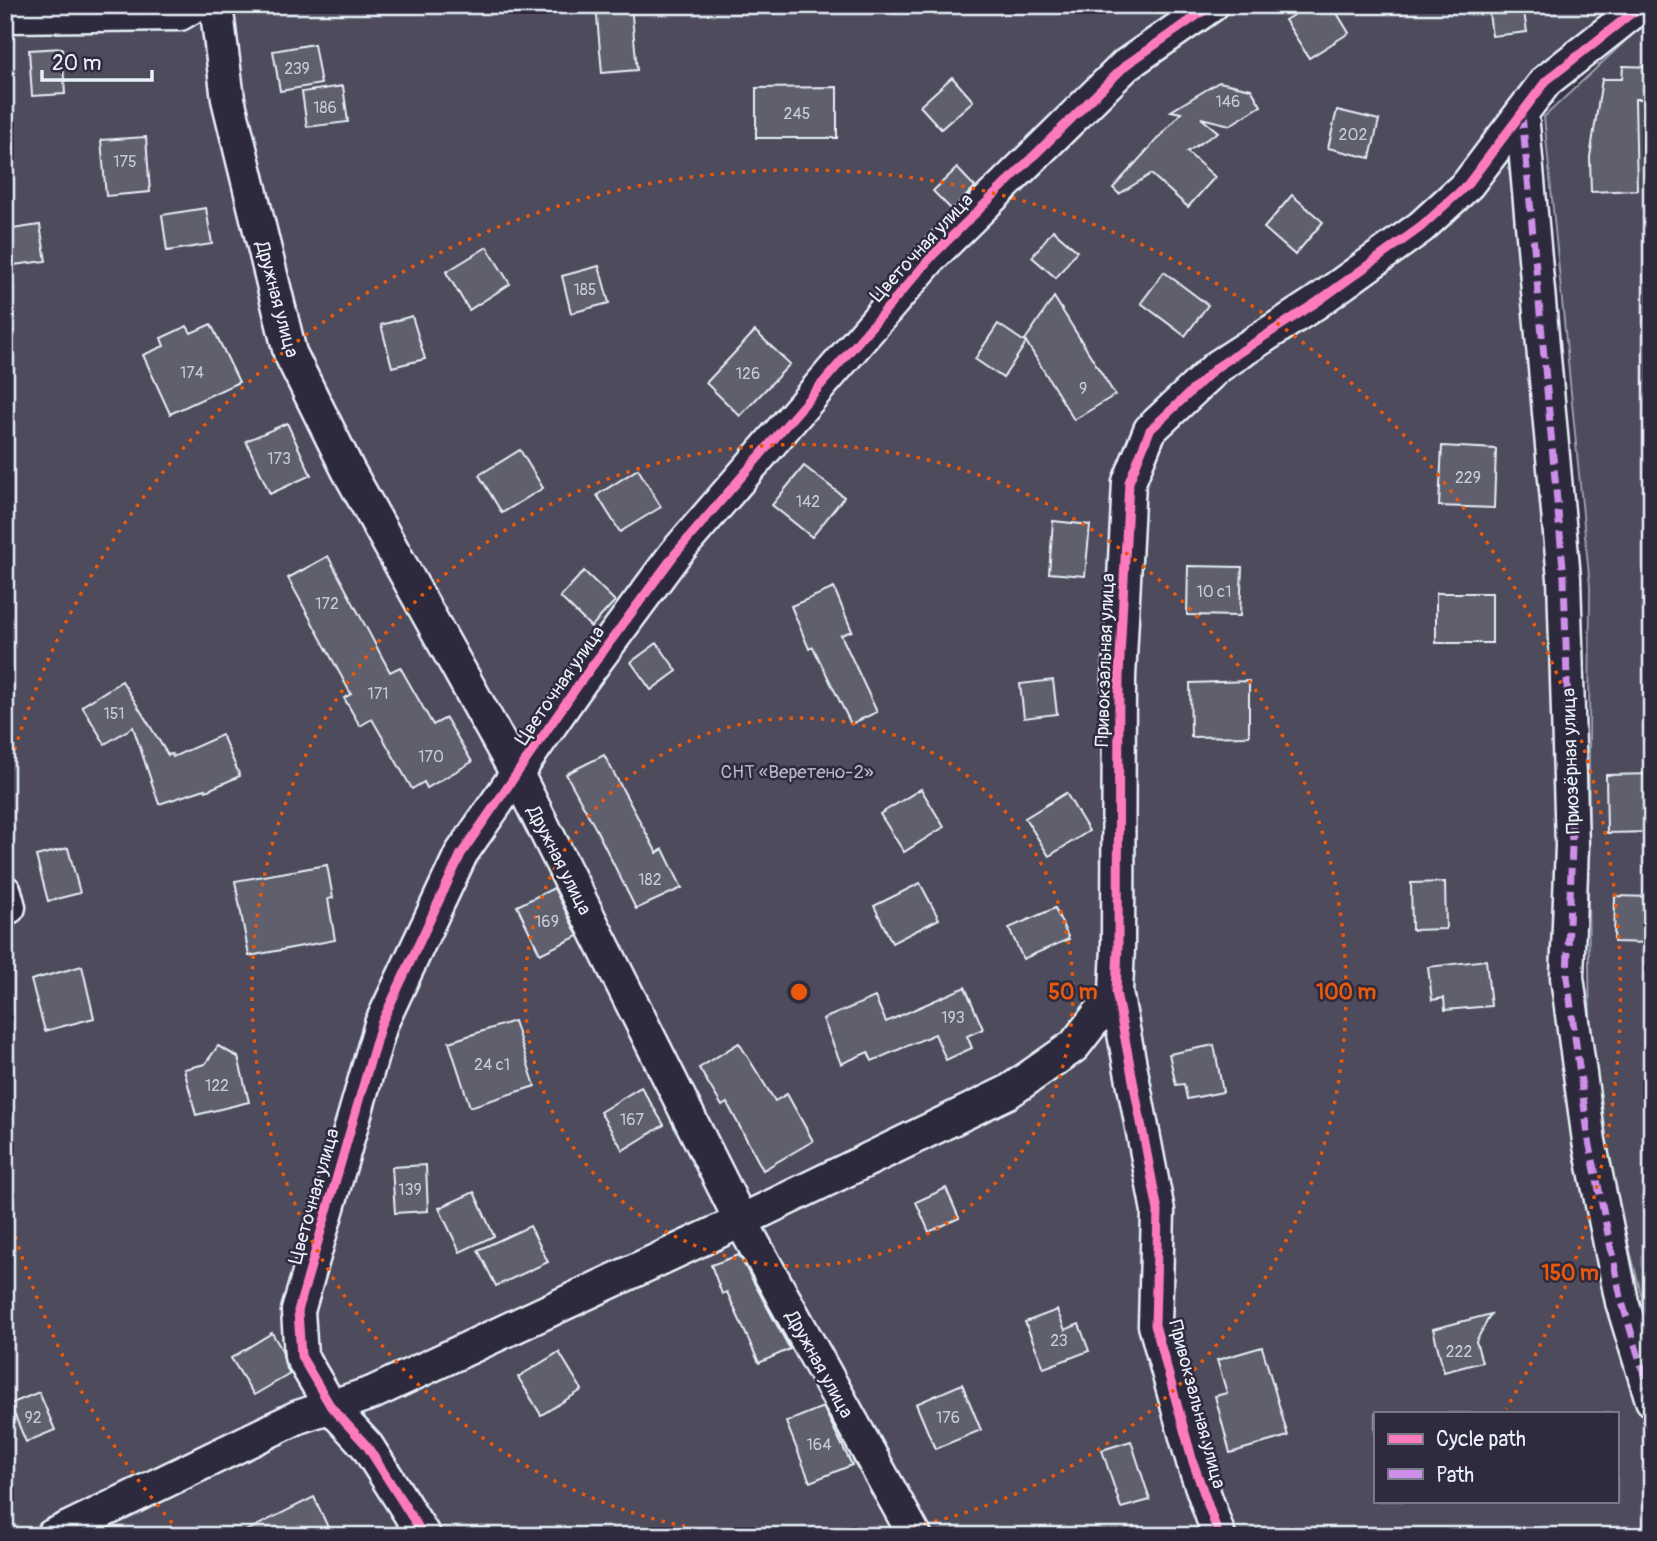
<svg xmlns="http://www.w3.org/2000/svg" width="1657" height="1541" viewBox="0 0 1657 1541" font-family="Pangolin,sans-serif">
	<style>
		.green { fill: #4d4b5c; stroke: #9a9eaa; stroke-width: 2; fill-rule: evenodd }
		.building { fill: #605e6e; stroke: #e8f1f8; stroke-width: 2 }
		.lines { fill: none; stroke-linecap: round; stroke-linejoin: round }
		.minor-casing { stroke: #e8f1f8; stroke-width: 37 }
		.minor { stroke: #2f2a3d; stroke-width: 32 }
		.quiet { stroke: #ce8fe9; stroke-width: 7; stroke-dasharray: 14 7; stroke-linecap: butt }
		.cycleway-casing { stroke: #2f2a3d; stroke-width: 13 }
		.cycleway { stroke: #fd7abc; stroke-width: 9 }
		.ring { fill: none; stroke: #e8590c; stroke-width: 3.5; stroke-dasharray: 3.5 7 }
		.labels { text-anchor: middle; stroke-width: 5; stroke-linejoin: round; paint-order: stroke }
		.number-label { font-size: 16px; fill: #c6ccd6 }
		.street-label { font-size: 19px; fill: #e8f1f8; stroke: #2f2a3d }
		.park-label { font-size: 19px; fill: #b2b7c1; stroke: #2f2a3d }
		.centre { fill: #e8590c; stroke: #2f2a3d; stroke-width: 3.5 }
		.ring-label { font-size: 21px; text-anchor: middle; font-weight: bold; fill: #e8590c; stroke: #2f2a3d; stroke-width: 5; stroke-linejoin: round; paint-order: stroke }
	</style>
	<rect width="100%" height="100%" fill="#363244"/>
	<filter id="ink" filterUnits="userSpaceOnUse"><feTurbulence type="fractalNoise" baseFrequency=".0143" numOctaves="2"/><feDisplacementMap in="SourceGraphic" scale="14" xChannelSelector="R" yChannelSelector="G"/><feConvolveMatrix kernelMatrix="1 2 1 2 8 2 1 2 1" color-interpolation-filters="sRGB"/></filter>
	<g filter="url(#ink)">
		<!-- green -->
		<g class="green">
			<path d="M195,5H1642L1522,114L1539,308L1567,977L1652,1400V1536H5V16ZM1375,1413H1617V1501H1375Z"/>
			<polygon points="1652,16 1652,1337 1591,1098 1588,895 1590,586 1544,117"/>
		</g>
		<!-- building -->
		<g class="building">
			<polygon points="596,5 631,5 637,70 602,73"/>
			<polygon points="1310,5 1332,5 1349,33 1309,58 1285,20"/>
			<polygon points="1488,5 1523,5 1527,32 1492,36"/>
			<polygon points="314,44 321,84 280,91 273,51"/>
			<polygon points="62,48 65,94 32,96 29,50"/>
			<polygon points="1623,66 1652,67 1652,99 1635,99 1637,190 1591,192 1590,157 1602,79 1622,79"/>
			<polygon points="952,77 973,101 941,129 920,106"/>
			<polygon points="1219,82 1251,89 1261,106 1230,125 1201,118 1218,132 1187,152 1215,177 1188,207 1151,174 1119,194 1113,188 1181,113 1171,111"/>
			<polygon points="343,86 348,122 307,127 302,92"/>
			<polygon points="837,87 837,138 756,138 756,88"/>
			<polygon points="1337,110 1379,120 1370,158 1328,148"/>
			<polygon points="146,137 150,192 106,196 101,140"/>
			<polygon points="957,168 975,187 952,210 933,191"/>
			<polygon points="1292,195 1323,222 1295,255 1264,228"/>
			<polygon points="206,208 212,244 167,251 162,215"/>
			<polygon points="40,225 46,261 5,266 5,230"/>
			<polygon points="1053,230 1077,251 1056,278 1032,257"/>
			<polygon points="487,247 510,284 469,310 446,272"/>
			<polygon points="599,266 609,303 571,313 562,276"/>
			<polygon points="1164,272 1208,305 1185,336 1141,303"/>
			<polygon points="1054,297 1115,395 1074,420 1025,340"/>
			<polygon points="412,316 425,359 392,367 381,325"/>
			<polygon points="211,324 239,382 170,414 143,355 164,346 161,338 187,326 191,333"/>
			<polygon points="998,324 1026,343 1003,378 975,359"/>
			<polygon points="755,331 790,364 740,416 706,383"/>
			<polygon points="287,423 311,475 270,494 246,441"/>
			<polygon points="1442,446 1496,449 1494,508 1439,506"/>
			<polygon points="520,450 543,488 502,513 479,475"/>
			<polygon points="804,466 844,497 812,537 772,505"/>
			<polygon points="638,469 661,507 620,532 597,495"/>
			<polygon points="1053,521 1090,525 1085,576 1049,573"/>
			<polygon points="328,556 390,672 400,667 433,725 446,718 472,762 427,788 424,782 412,789 372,719 360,726 344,698 351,694 288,578"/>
			<polygon points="1188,566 1242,567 1240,616 1187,615"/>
			<polygon points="584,571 615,601 591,627 560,597"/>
			<polygon points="834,588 852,631 841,635 877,712 851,724 813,647 809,649 791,606"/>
			<rect x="1436" y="593" width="56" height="50"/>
			<polygon points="657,643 677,671 651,690 631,662"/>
			<polygon points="1053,680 1057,714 1024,718 1020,684"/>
			<polygon points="122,681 168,755 172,754 173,757 222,735 240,776 206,791 205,789 159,804 133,727 105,744 82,706"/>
			<polygon points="1249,681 1249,736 1191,737 1190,683"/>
			<polygon points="604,755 657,853 663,849 682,888 636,909 597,831 566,774"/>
			<polygon points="1652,774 1652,832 1607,833 1606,775"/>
			<polygon points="921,789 944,827 904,852 880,814"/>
			<polygon points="1066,793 1089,831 1049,856 1025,818"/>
			<polygon points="68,848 80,893 48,901 36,856"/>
			<polygon points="327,865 333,898 328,899 335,940 249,956 235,881"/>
			<polygon points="1445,882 1446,929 1412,930 1411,883"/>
			<polygon points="920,883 939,919 892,943 874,906"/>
			<polygon points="554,888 578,936 540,954 517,906"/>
			<polygon points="1615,896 1652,897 1652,943 1614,942"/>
			<polygon points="1055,908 1069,939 1023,959 1009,928"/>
			<polygon points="1486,960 1491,1006 1445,1010 1444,998 1432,1000 1428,967"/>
			<polygon points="82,966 94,1018 45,1031 31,980"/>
			<polygon points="965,987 983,1029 967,1036 972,1048 946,1060 935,1034 872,1061 868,1052 841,1064 823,1019 875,997 886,1022"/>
			<polygon points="514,1021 535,1086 470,1107 449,1042"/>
			<polygon points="739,1043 775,1101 787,1094 813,1141 763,1170 727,1103 722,1106 699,1068"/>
			<polygon points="1214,1045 1223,1092 1187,1099 1184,1084 1176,1085 1169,1054"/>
			<polygon points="218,1046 238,1057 249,1102 196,1115 184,1069 205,1064"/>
			<polygon points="641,1087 664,1125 623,1150 600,1112"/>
			<polygon points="426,1165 428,1211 395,1213 392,1167"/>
			<polygon points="946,1188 959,1218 929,1232 916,1202"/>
			<polygon points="474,1192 494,1236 460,1252 439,1208"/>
			<polygon points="530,1226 548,1262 496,1286 478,1250"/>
			<polygon points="739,1255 790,1349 759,1363 727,1292 722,1294 711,1265"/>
			<polygon points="1057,1310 1065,1330 1079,1324 1089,1351 1044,1368 1025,1322"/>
			<polygon points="1491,1314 1476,1341 1482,1362 1444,1372 1433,1329"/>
			<polygon points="272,1333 282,1350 285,1365 290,1374 254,1395 231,1358"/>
			<polygon points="1262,1347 1288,1436 1230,1453 1215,1396 1227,1393 1217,1360"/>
			<polygon points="559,1352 582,1390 541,1415 518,1377"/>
			<polygon points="962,1384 981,1430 935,1449 916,1404"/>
			<polygon points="39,1392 55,1430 26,1442 10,1404"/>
			<polygon points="823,1407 852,1465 810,1482 786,1422"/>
			<polygon points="1131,1441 1150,1500 1121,1508 1102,1450"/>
			<polygon points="314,1497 332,1536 236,1536"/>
		</g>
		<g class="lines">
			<!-- minor casing -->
			<g class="minor-casing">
				<g id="minor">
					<polyline points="216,5 228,99 290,353 348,470 517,774 741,1221 915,1536"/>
					<polyline points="5,16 180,14 195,5"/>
					<polyline points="1522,114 1564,578 1572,846 1567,977 1589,1141 1622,1302 1652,1400"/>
					<polyline points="5,892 9,907"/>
					<polyline points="52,1536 298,1417 372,1393 741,1221 1008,1092 1074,1046 1116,992"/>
					<polyline points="424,1536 367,1446 331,1407 301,1356 298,1311 381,1024 461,854 581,681 675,554 933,255 1126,65 1212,5"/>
					<polyline points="1219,1536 1193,1462 1155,1325 1158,1211 1116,992 1118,947 1119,677 1129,482 1150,430 1217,367 1317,302 1421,227 1468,184 1546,81 1642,5"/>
				</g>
			</g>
			<!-- minor -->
			<use href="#minor" class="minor"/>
			<!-- quiet -->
			<polyline class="quiet" points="1522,114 1564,578 1572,846 1567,977 1589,1141 1622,1302 1652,1400"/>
			<!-- cycleway casing -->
			<g class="cycleway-casing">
				<g id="cycleway">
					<polyline points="424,1536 367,1446 331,1407 301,1356 298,1311 381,1024 461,854 581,681 675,554 933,255 1126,65 1212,5"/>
					<polyline points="1219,1536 1193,1462 1155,1325 1158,1211 1116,992 1118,947 1119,677 1129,482 1150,430 1217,367 1317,302 1421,227 1468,184 1546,81 1642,5"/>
				</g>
			</g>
			<!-- cycleway -->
			<use href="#cycleway" class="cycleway"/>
		</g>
	</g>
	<!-- distance rings -->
	<g class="ring">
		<circle cx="799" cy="992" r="274"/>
		<path d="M737 1535A547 547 0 1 1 861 1535"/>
		<path d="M179 1531A821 821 0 0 1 6 1204M6 780A821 821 0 1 1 1506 1409"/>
	</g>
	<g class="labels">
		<!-- number labels -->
		<g class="number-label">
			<text x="297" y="74">239</text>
			<text x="1228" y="107">146</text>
			<text x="325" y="113">186</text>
			<text x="797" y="119">245</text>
			<text x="1353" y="140">202</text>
			<text x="125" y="167">175</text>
			<text x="585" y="295">185</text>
			<text x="192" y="378">174</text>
			<text x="748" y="379">126</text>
			<text x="1083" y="394">9</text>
			<text x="279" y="464">173</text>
			<text x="1468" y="483">229</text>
			<text x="808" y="507">142</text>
			<text x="1214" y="597">10 с1</text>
			<text x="327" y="609">172</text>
			<text x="378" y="699">171</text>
			<text x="114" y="719">151</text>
			<text x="431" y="762">170</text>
			<text x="650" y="885">182</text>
			<text x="547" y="927">169</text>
			<text x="953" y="1023">193</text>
			<text x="492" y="1070">24 с1</text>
			<text x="217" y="1091">122</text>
			<text x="632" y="1125">167</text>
			<text x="410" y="1195">139</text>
			<text x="1059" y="1346">23</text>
			<text x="1459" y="1357">222</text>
			<text x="33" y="1423">92</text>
			<text x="948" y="1423">176</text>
			<text x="819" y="1450">164</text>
		</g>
		<!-- street labels -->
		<g class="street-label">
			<text transform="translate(921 247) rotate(-47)" y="7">Цветочная улица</text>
			<text transform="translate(278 299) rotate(75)" y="7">Дружная улица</text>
			<text transform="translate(1104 660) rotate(-88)" y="7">Привокзальная улица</text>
			<text transform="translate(559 685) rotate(-55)" y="7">Цветочная улица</text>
			<text transform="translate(1570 761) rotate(-92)" y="7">Приозёрная улица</text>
			<text transform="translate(560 860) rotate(63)" y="7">Дружная улица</text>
			<text transform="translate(313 1196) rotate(-74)" y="7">Цветочная улица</text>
			<text transform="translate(820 1364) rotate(61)" y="7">Дружная улица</text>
			<text transform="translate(1198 1404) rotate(75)" y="7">Привокзальная улица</text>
		</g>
		<!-- park labels -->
		<g class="park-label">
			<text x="797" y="778">СНТ «Веретено-2»</text>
		</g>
	</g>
	<circle cx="799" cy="992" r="10" class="centre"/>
	<g class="ring-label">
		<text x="1073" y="999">50 m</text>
		<text x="1346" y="999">100 m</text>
		<text x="1570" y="1280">150 m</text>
	</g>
	<!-- margin -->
	<rect width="1657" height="1541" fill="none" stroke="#2f2a3d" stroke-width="28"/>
	<rect x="14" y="14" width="1629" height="1513" fill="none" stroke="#e8f1f8" stroke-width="2.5" filter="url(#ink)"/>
	<!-- legend -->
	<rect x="1374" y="1412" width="245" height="91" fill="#2f2a3d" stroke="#797a88" stroke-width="2"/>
	<rect x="1388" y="1434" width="35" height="10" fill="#fd7abc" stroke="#797a88" stroke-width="2"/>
	<text x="1436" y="1446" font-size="21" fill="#e8f1f8">Cycle path</text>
	<rect x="1388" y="1469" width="35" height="10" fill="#ce8fe9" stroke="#797a88" stroke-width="2"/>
	<text x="1436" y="1482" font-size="21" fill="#e8f1f8">Path</text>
	<!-- scale -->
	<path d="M42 70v10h110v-10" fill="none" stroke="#e8f1f8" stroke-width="3.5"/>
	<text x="52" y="70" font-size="21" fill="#e8f1f8" stroke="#2f2a3d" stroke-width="5" paint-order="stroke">20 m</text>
</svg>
